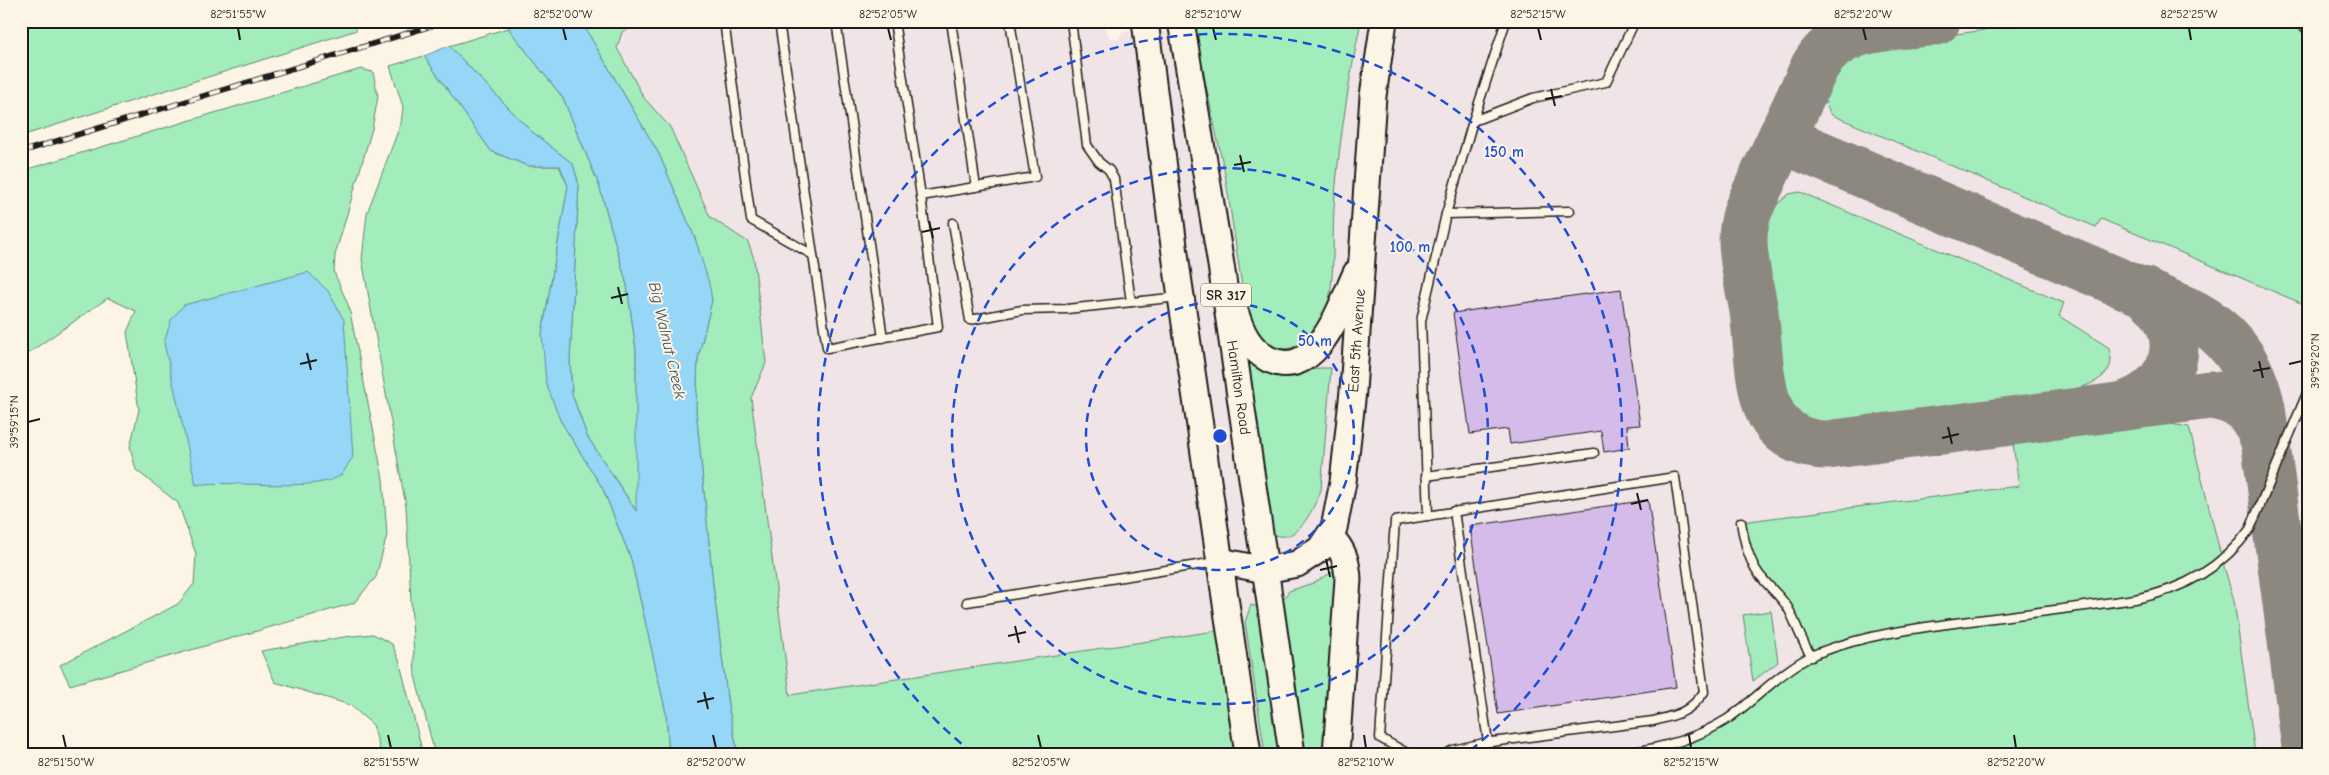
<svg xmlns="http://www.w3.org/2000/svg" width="2329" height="775" viewBox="0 0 2329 775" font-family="'Comic Neue',sans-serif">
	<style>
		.built { fill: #f0e4e6 }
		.green { fill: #a3edbc; stroke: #60846c }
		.water { fill: #96d6f7; stroke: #658c9f }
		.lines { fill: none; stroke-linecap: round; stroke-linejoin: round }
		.taxiway { stroke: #8c8880; stroke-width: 49 }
		.building { fill: #d5bbea; stroke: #1c1c1c }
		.lane-casing { stroke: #1c1c1c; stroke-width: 11 }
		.primary-casing { stroke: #1c1c1c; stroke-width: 29 }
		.path { stroke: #1c1c1c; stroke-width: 3; stroke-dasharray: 1 4; stroke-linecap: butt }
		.lane { stroke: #fcf5e5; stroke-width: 8 }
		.primary { stroke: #fcf5e5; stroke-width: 25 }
		.rail-casing { stroke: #1c1c1c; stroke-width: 5.5 }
		.rail { stroke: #fcf5e5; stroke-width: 4; stroke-dasharray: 11; stroke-linecap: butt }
		.ticks { fill: none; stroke: #1c1c1c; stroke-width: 2 }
		.ring { fill: none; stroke: #1d4ed8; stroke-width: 2.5; stroke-dasharray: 9 6 }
		.labels { text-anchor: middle; stroke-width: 4; stroke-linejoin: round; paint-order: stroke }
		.shield { fill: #fcf5e5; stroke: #5f5d58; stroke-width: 1 }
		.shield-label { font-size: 14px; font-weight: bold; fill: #1c1c1c }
		.street-label { font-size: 15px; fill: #1c1c1c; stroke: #fcf5e5 }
		.water-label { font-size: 16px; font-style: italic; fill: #41545e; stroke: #fcf5e5 }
		.centre { fill: #1d4ed8; stroke: #fcf5e5; stroke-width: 2.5 }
		.ring-label { font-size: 15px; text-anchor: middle; font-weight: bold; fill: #1d4ed8; stroke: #fcf5e5; stroke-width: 4; stroke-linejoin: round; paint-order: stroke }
		.neatline { fill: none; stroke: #1c1c1c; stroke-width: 2 }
		.ticks-label { font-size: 12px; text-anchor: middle; fill: #1c1c1c }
	</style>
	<rect width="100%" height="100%" fill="#fcf5e5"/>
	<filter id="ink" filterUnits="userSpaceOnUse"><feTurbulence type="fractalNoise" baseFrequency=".02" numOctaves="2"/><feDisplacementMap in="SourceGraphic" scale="10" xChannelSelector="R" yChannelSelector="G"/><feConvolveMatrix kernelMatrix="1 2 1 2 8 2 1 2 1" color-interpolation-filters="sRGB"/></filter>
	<g filter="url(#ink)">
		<!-- built -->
		<polygon class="built" points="645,21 1106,21 1108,36 1118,40 1122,32 1193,23 1225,174 1246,312 1330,284 1334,196 1346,97 1361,21 2308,21 2308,754 1248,754 1228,629 790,695 751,398 766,363 748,242 710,217 670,127 644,98 617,48 622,32"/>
		<!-- green -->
		<g class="green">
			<polygon points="21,21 349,21 357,30 21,136"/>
			<polygon points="581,21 645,21 622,32 617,48 644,98 670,127 710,217 748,242 754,259 766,363 751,398 790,695 1229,629 1248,754 738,754 728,705 713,584 696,409 698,359 712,300 695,238 659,154"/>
			<path d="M1192,21H1361C1349,79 1340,136 1335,195C1331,234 1337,278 1325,316C1320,334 1295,355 1275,347C1260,341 1253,326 1246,312L1225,174Z"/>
			<path d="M2050,21H2308V306L2101,219L2096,227L1832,115C1817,98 1827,67 1845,55C1850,51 1857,50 1863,47Z"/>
			<polygon points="508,28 563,98 599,185 627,285 636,350 637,512 587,436 572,394 570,361 579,185 573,164 531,131 449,46"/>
			<polygon points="424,56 491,151 528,166 559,166 568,186 542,334 560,420 603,489 631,559 666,713 669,754 435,754 415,676 406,507 362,259 367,213 401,123 403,107 390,66"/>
			<polygon points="361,69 373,72 378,97 372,129 335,255 334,272 349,307 383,479 387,535 376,577 354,603 70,685 60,665 178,604 194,584 196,554 178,503 136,470 130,447 139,410 127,332 136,311 108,298 21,358 21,171"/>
			<path d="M1800,192L2064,303L2059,316L2108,347C2129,394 2033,395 2007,398V402L1822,428C1806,427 1795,424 1788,409L1768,275L1764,233L1773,208L1789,194Z"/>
			<path d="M1248,358L1290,375L1320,368H1331L1321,490C1313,510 1295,551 1268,531L1243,359Z"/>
			<polygon points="2170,424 2189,427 2222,560 2234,600 2255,754 1622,754 1659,746 1725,720 1811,657 1788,608 1752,562 1741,522 2019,486 2013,444"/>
			<polygon points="1336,570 1339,571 1325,754 1302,754 1280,604 1289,591 1313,583"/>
			<polygon points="1251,605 1258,607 1280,754 1265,754 1245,622"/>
			<polygon points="1771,611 1778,662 1753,681 1743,615"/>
			<polygon points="373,634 392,644 399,660 423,754 381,754 373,725 350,705 275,682 261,651 344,637"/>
		</g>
		<!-- water -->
		<g class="water">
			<polygon points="527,21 581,21 659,154 695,238 709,283 712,300 698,359 696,409 713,584 728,705 738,754 669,754 666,713 631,559 603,489 560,420 546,383 542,334 568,186 560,166 528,166 491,151 424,56 449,46 531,131 573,164 579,185 570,361 572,394 587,436 636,511 636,350 627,285 599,185 563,98 508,28"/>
			<path d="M308,272L328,291L344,320L353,457C349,462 346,469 342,474C322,494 226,479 196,485L164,343L171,320L184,305Z"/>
		</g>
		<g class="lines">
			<!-- taxiway -->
			<g class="taxiway">
				<path d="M1936,21C1892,27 1840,23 1815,66L1748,210C1745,220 1743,229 1743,240C1743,263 1750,288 1754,311C1758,341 1758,396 1774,419C1786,437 1806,445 1827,445L2210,395C2242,399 2254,412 2265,441"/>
				<path d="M1782,139L2189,312C2229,332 2252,365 2261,408L2307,754"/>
				<path d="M2123,406C2166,394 2190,350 2162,310C2157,303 2149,297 2143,291"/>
			</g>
		</g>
		<!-- building -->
		<g class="building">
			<polygon points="1621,289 1640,425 1627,426 1629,448 1604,452 1601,431 1510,444 1508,429 1470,434 1453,313"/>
			<polygon points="1648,500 1676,687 1498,714 1470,526"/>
		</g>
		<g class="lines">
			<!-- lane casing -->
			<g class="lane-casing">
				<g id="lane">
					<polyline points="724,21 751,220 813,255 827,348 938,327 921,196 1035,177 1010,21"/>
					<polyline points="779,21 813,255"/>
					<polyline points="836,21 883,338"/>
					<polyline points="894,21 921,196"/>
					<polyline points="951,21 976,187"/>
					<polyline points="1071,21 1087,145 1099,162 1109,170 1114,179 1131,302"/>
					<polyline points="2297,21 2308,30"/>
					<polyline points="1473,121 1533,98 1606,82 1635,21"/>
					<polyline points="1446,214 1473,121 1506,21"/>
					<polyline points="953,223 970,320 1022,310 1067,309 1179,297"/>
					<polyline points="1426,476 1594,453"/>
					<polyline points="1454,511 1488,742"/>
					<polyline points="1428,516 1421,321 1446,214 1570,211"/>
					<path d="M1741,522C1744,541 1749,564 1763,579C1771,589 1781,597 1788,608C1797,624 1801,642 1812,657"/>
					<polyline points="967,602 1216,562"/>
					<path d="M1409,754L1380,738L1395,521L1675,477L1704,692C1689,713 1677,715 1653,721L1484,743L1453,750L1446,754"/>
					<path d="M1622,754C1657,749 1696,739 1726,720C1757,699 1783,668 1818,653C1867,634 1918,628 1970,621C2025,614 2080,607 2135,599C2182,590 2222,568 2250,529L2308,391"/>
				</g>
			</g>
			<!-- primary casing -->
			<g class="primary-casing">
				<g id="primary">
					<polyline points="1145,21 1177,269 1248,754"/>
					<path id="s1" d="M1181,21L1221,265L1292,754"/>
					<path d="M1236,314C1242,333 1250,349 1268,359C1317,383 1341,305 1356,273"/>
					<path d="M1330,536C1343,549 1347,561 1348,579L1336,754"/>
					<path id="s2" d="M1220,561L1265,570L1297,564L1320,549L1334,528L1343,482L1353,391L1373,96L1384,21"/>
				</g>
			</g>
			<!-- path -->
			<polyline class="path" points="1145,754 1164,751 1176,754"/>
			<!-- lane -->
			<use href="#lane" class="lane"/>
			<!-- primary -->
			<use href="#primary" class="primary"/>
			<!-- rail casing -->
			<g class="rail-casing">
				<polyline id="rail" points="21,152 447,21"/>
			</g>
			<!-- rail -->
			<use href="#rail" class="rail"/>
		</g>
	</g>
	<!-- ticks -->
	<path class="ticks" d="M238,28L240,40M563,28L566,40M888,28L891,40M1213,28L1216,40M1538,28L1541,40M1863,28L1866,40M2189,28L2191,40M1551,89L1555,106M1545,99L1562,96M1240,155L1244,172M1234,165L1251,162M929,221L933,238M922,232L940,228M618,287L622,304M611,298L628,294M307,353L311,370M2259,361L2263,378M300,364L317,360M2289,364L2302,361M2253,371L2270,368M28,422L40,419M1948,427L1952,444M1942,438L1959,434M1637,493L1641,510M1631,504L1648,500M1326,559L1330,577M1320,570L1337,566M1015,626L1019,643M1008,636L1026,632M704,692L708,709M697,702L714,698M63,735L66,748M388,735L391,748M713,735L716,748M1038,735L1041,748M1364,735L1366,748M1689,735L1691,748M2014,735L2016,748"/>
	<!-- distance rings -->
	<g class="ring">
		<circle cx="1220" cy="436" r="134"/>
		<circle cx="1220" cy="436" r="268"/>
		<path d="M973 753A402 402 0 1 1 1467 753"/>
	</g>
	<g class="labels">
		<!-- shield labels -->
		<rect class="shield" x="1201" y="283.5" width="50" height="23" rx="4"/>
		<g class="shield-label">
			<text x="1226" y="300">SR 317</text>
		</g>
		<!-- street labels -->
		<g class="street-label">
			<text dy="5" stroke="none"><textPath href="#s2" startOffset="320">East 5th Avenue</textPath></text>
			<text dy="5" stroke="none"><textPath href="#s1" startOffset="371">Hamilton Road</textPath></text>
		</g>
		<!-- water labels -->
		<g class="water-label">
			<text transform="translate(668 340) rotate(77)" y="6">Big Walnut Creek</text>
		</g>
	</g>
	<circle cx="1220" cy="436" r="8" class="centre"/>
	<g class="ring-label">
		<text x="1504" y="157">150 m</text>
		<text x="1410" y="252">100 m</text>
		<text x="1315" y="346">50 m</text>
	</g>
	<!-- margin -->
	<rect width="2329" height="775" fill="none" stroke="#fcf5e5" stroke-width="55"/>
	<rect x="28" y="28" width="2274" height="720" class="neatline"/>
	<g class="ticks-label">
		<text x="238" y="18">82°51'55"W</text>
		<text x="563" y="18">82°52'00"W</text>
		<text x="888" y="18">82°52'05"W</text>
		<text x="1213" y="18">82°52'10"W</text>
		<text x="1538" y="18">82°52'15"W</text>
		<text x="1863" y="18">82°52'20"W</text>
		<text x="2189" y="18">82°52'25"W</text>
		<text transform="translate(2315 361) rotate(-90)" y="4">39°59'20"N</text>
		<text transform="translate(14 422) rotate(-90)" y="4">39°59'15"N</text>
		<text x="66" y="766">82°51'50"W</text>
		<text x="391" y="766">82°51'55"W</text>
		<text x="716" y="766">82°52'00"W</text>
		<text x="1041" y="766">82°52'05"W</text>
		<text x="1366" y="766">82°52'10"W</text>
		<text x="1691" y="766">82°52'15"W</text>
		<text x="2016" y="766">82°52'20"W</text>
	</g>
</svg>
